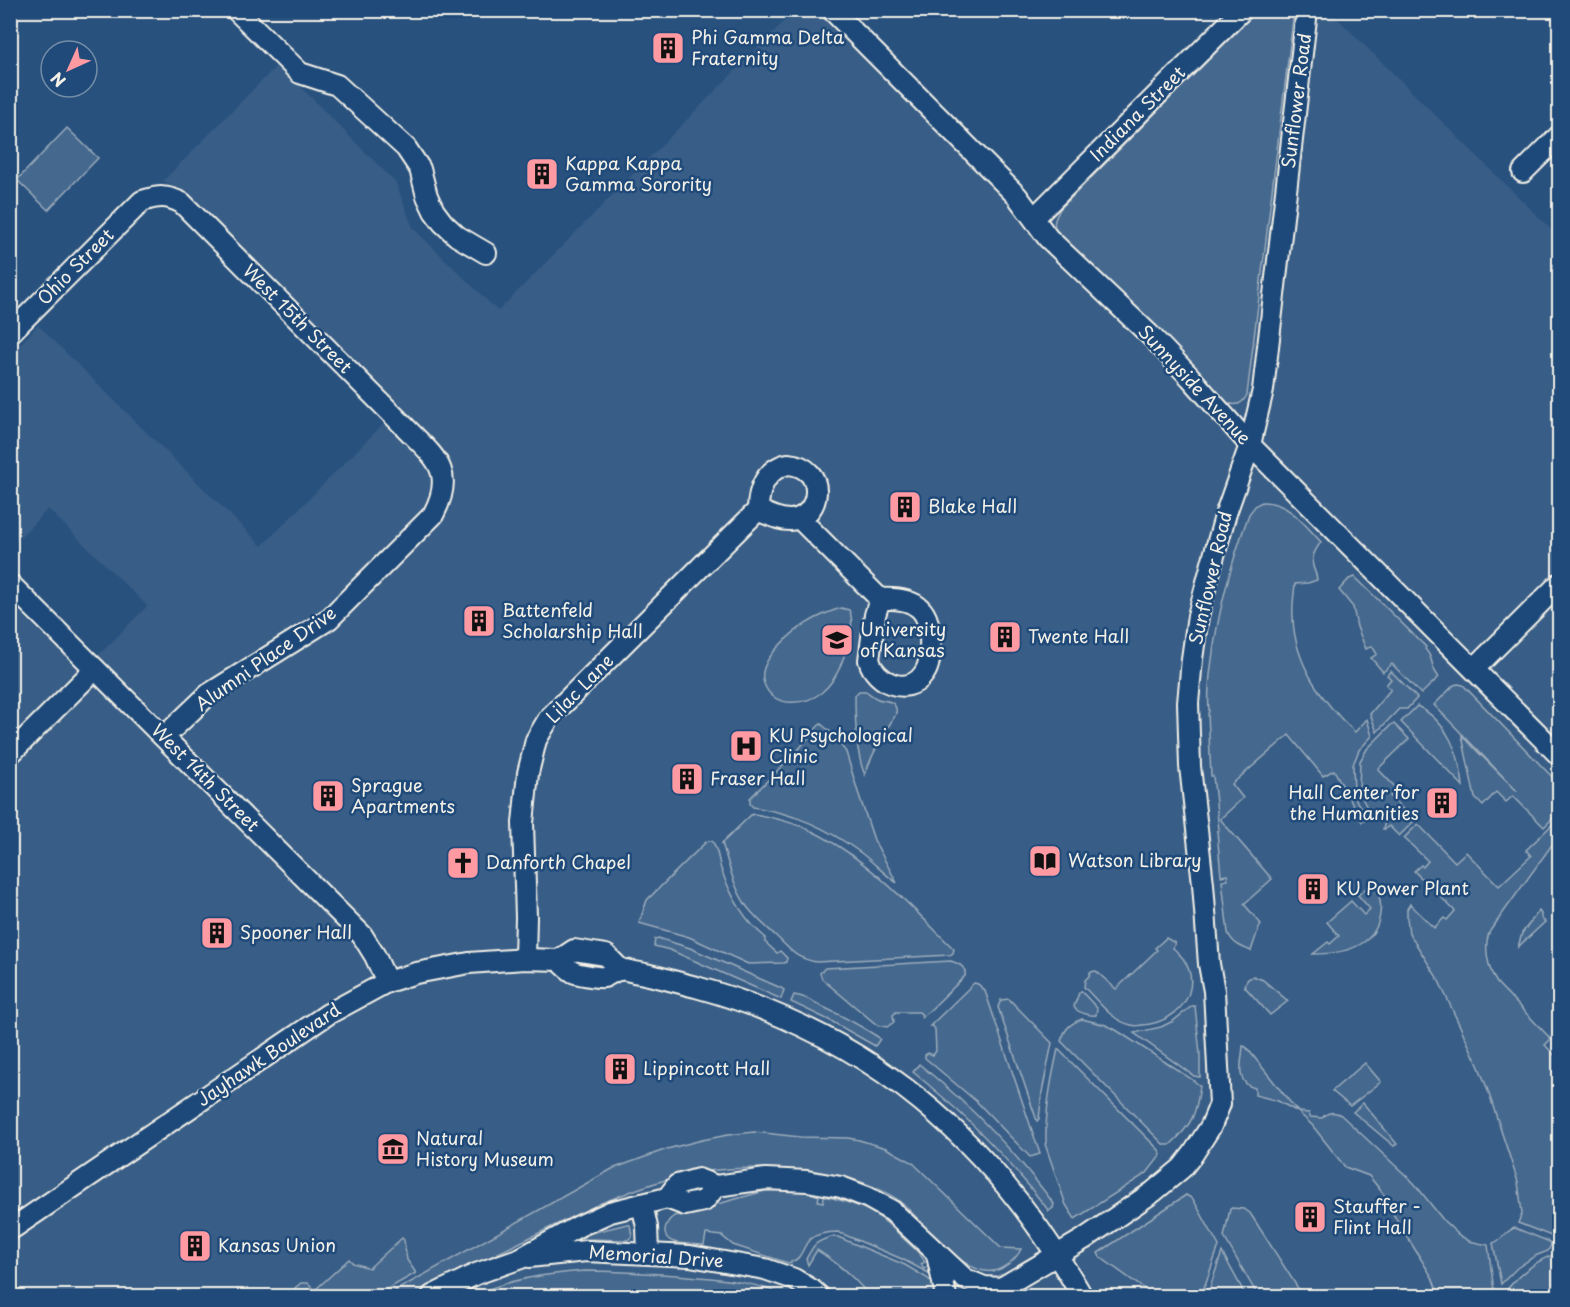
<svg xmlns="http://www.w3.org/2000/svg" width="1570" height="1307" viewBox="0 0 1570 1307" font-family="'Playpen Sans',sans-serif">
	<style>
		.built { fill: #375d86 }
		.green { fill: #45688e; stroke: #9cacbb; stroke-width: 1.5 }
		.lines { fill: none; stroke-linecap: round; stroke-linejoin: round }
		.minor-casing { stroke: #f4f1e8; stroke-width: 24 }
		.minor { stroke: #1f4a7a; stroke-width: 20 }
		.labels { text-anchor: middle; stroke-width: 5; stroke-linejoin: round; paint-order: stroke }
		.poi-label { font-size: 18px; fill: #f4f1e8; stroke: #1f4a7a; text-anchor: start }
		.street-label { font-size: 18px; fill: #f4f1e8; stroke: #1f4a7a }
	</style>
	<rect width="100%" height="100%" fill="#28517e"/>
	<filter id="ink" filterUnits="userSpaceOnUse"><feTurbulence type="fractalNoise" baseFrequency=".0167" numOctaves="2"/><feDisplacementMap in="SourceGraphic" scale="12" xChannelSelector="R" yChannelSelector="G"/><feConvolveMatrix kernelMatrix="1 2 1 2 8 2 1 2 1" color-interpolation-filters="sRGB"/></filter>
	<g filter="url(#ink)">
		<!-- built -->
		<polygon class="built" points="794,11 820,11 1020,210 1043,216 1249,11 1330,11 1559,237 1559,1296 11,1296 11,603 81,673 147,606 48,509 11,546 11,354 38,325 262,546 398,409 198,208 174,186 163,181 278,64 396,183 413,228 498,311"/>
		<!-- green -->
		<g class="green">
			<path d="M1257,11H1294L1247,395C1243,403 1237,407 1228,403C1213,395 1199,372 1187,359C1145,316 1101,275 1057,233C1052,222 1055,219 1060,209Z"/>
			<polygon points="67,128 98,158 48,210 17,180"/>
			<path d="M1262,502C1288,501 1305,525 1321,542C1316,549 1311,556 1313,566C1314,571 1317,574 1317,580L1308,583L1295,584C1294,595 1292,606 1293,617C1294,663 1323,703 1355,732L1367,719L1372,736L1359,750L1353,765L1354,793L1357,802L1368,819L1362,822L1334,770L1323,776L1289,735L1232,784L1243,798L1220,819L1272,879L1244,904L1261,924L1259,927L1251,951C1241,947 1233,944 1228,933L1222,881L1228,880L1227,875L1221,876L1217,831L1219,830L1213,776H1211L1208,713L1209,712C1208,699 1209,682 1211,667C1217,615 1231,563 1249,514L1256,505Z"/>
			<path d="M1355,577L1426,647L1425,649C1435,659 1429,666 1439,677L1421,694L1392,664L1383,672L1371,658L1377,654L1372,646L1366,649L1357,627L1353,607L1339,590L1349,579Z"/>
			<path d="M841,608L849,610C856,623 848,645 843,659C839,672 832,684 821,693C804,705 775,708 765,686C762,680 762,674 764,668C767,659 773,652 779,646C796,628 818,615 841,608Z"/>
			<polygon points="1391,671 1417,698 1407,709 1399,709 1377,732 1370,714 1391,689 1386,685 1391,679 1387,675"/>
			<polygon points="1458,684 1463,685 1559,784 1559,812 1544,827 1513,796 1506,802 1496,792 1483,806 1475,798 1462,736 1517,791 1434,705 1454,685"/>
			<path d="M859,691H866C870,694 873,697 878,699C883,701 893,700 895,706C898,711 896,715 893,719C881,737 872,754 865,775C856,756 855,717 855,695Z"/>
			<path d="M1417,706C1447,721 1460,753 1463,786L1401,722Z"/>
			<path d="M821,724L832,733L846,752L858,792L874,840L897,883C884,874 873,862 861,853C826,827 795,814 753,807L750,804V798L798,750L819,725Z"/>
			<polygon points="1392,724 1394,724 1409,739 1378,769 1397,789 1390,796 1414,821 1399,836 1389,826 1385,829 1383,829 1386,818 1383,811 1372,816 1364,802 1359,789 1360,761 1367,749"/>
			<path d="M754,814C771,817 787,821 803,827C863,853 909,905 954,949L953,953L950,955L816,962C793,957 791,950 775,935C765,926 756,918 748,908C734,889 729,865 722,843L751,815Z"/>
			<path d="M1559,818V835L1490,931C1483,946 1488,969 1497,983L1551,1039L1545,1045L1559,1060V1071L1555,1075L1560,1079L1559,1239L1518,1223L1522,1213L1518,1182L1487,1088L1479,1067L1438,979L1409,933L1407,918V909L1410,904L1434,928L1444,918L1447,920L1455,911L1414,871L1421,865L1423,867L1428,861L1404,838L1418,824L1455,862L1466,852L1499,886L1531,856L1526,850Z"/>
			<path d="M709,841H712C718,848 718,860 721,869C730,894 745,921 765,937V942L777,953L780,951L787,958L786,962L784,963L748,964L689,937L639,923L647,900L706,842Z"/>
			<path d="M1372,883C1379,893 1382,901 1380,914C1376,947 1342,954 1313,954L1328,942L1330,944L1339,936L1327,922L1351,901L1364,915L1370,909L1358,895Z"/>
			<polygon points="1539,911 1541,914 1541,918 1545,922 1518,947 1522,933"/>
			<polygon points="658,938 690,948 781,988 784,990 781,999 670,950 654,946 655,939"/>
			<path d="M1166,938L1175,943L1173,948C1206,975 1190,1016 1150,1024C1144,1025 1137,1027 1131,1025C1112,1021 1098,1001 1084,987L1085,980L1090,975V972L1096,971L1116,989L1157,950L1155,948Z"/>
			<path d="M951,961C958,963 967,967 965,976L922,1018L921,1017L922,1015L919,1012H896L893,1015L894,1022L887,1027L877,1025L822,979L820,973L825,968Z"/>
			<polygon points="1253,976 1263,980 1288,1001 1270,1015 1245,987 1244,985 1248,979"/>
			<polygon points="974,983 978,984 985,991 1040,1154 1030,1157 977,1102 925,1058 925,1055 928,1053 933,1055 936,1051 935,1029 932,1026 930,1026"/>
			<path d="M1081,991L1097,1008L1096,1015C1090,1016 1080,1013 1075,1009L1074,1006L1079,993Z"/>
			<path d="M794,995C803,996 813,1001 821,1006C841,1015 859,1025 878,1037L880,1039L875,1046L831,1021L791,1002Z"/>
			<polygon points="1009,999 1052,1043 1042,1092 1039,1119 1037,1121 998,1007 1001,1000"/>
			<polygon points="1192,1006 1195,1006 1200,1054 1200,1077 1194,1076 1134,1033 1161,1027 1173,1021"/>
			<path d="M1082,1019L1106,1025L1116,1030L1193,1080L1200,1086C1196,1115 1192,1125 1170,1145H1164L1061,1041C1065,1029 1069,1024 1082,1019Z"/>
			<path d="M1243,1046L1246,1047L1298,1112L1278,1101L1255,1095V1088C1234,1083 1242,1062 1243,1046Z"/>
			<path d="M1058,1049L1159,1150L1161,1155L1147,1173L1075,1219L1066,1205L1045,1144L1046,1143C1045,1111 1051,1080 1058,1049Z"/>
			<polygon points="1365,1063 1381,1082 1350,1106 1332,1091"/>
			<path d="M919,1064C970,1105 1015,1151 1054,1204L1053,1208L1049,1211C1009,1159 964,1113 913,1072Z"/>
			<polygon points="1363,1103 1397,1144 1394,1146 1353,1112"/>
			<path d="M1298,1112L1309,1113L1310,1117L1322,1118C1328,1112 1333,1111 1341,1115L1414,1183L1444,1221L1459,1235L1469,1241L1488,1245L1494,1291L1491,1296H1439L1432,1277L1390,1209L1393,1206L1369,1176L1345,1167L1312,1125Z"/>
			<path d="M754,1132L800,1137L848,1138L859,1140L886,1148L912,1162L1001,1248L1021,1249C1017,1258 1011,1263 1002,1268C967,1288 921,1215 895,1198C868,1180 835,1174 804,1171C760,1166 712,1167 669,1179C609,1195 547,1230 490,1257C475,1264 460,1271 445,1279C435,1284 424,1292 413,1296C405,1298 394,1296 386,1296L612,1169L667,1149L702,1140L728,1135Z"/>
			<path d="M765,1191C782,1190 803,1189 819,1196L818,1201L823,1202L824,1197H829C867,1207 879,1213 906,1241C913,1247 921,1254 925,1262L921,1264L924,1269L928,1266L934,1276L902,1259L838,1232C829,1232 818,1233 810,1239C801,1248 804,1259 788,1263L733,1245L722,1236L706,1234L704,1245C694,1244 683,1245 674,1242C660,1238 664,1223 674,1216Z"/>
			<polygon points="1186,1195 1193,1199 1219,1246 1201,1296 1154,1296 1100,1257 1098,1253"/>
			<polygon points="1232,1208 1244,1209 1250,1213 1303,1296 1258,1296 1224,1237 1230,1209"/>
			<polygon points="627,1224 630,1225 632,1236 628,1240 584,1239 583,1237 583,1235"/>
			<path d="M1515,1228L1550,1242L1551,1245L1548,1251L1535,1256L1517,1268L1501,1284L1493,1243C1502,1241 1506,1230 1515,1228Z"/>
			<path d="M831,1237H838L905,1265L927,1278L937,1287L940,1296H869C855,1277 837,1263 817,1250L808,1265L806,1259C814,1244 815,1242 831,1237Z"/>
			<polygon points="402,1238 404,1240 407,1260 416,1273 375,1296 292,1296 295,1288 301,1283 308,1283 315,1290 349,1259 353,1263 369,1268"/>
			<polygon points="1222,1252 1246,1296 1207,1296"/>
			<path d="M1559,1253V1296H1502C1516,1277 1536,1259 1559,1253Z"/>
			<path d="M584,1271C615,1271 646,1273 676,1275C712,1278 752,1280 785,1296H473C507,1279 547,1274 584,1271Z"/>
		</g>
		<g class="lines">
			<!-- minor casing -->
			<g class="minor-casing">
				<g id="minor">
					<polyline points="236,10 300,73 337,85 406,148 420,169 427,196 434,211 443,223 457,236 486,253"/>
					<polyline points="832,10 1017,196 1048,238 1152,337 1190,377 1250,445 1560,756"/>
					<polyline points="1523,172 1560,135"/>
					<polyline points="1034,218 1242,10"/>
					<path d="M10,333L142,201C159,196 166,195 182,203L404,426C434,457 457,470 433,515L329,619L209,694L164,737"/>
					<path d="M788,464C829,467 821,519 790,520C779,520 768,515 758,510C758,489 766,469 788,464Z"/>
					<path d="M799,518L880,599C917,597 932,609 930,648C930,656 929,668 923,675C907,697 875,682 869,660L875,615L880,599"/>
					<polyline points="10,584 362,935 375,956 387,982"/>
					<polyline points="1474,669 1560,583"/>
					<polyline points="10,754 95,669"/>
					<polyline points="525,959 526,917 523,823 528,773 536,740 549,718 758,510"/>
					<path d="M559,960C563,964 568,969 573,972C577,974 599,978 604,977C609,975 615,970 620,970C624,969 630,971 634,972C655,975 675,982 696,987C872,1035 992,1140 1082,1296"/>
					<polyline points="667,1198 677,1185 698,1179 716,1186 766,1179 807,1181 841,1187 867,1197 892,1211 965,1279 984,1287 1001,1288 1084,1239 1153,1192 1182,1168 1193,1154 1211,1126 1220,1104 1214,991 1209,964 1203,884 1190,766 1188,703 1192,659 1198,616 1215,552 1226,513 1250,445 1263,390 1307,10"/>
					<polyline points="642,1204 647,1227 648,1253"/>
					<polyline points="10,1230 328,1014 387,982 416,973 469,963 525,959 559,960 574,950 606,955 620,969"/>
					<polyline points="937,1255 946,1296"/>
					<polyline points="529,1257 586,1251 690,1256 765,1269 794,1279 812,1290 819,1296"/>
					<polyline points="432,1296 476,1274 521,1258 579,1226 610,1212 667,1198 685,1205 704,1201 716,1186"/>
				</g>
			</g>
			<!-- minor -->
			<use href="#minor" class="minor"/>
		</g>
	</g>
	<!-- icons -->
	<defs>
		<g id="building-square" transform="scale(1.725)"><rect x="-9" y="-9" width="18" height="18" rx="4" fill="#ff9aa2" stroke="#1f4a7a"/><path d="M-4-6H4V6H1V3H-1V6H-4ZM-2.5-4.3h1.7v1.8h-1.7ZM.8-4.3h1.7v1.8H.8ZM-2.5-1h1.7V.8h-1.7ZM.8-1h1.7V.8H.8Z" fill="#111"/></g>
		<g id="university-square" transform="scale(1.725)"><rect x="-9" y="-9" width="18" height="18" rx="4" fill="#ff9aa2" stroke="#1f4a7a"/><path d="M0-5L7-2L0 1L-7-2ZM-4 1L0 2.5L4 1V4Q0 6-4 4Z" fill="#111"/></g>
		<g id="hospital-square" transform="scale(1.725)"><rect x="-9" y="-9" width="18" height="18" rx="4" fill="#ff9aa2" stroke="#1f4a7a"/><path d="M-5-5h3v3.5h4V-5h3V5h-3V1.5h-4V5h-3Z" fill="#111"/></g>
		<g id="library-square" transform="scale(1.725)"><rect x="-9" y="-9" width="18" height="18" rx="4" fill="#ff9aa2" stroke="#1f4a7a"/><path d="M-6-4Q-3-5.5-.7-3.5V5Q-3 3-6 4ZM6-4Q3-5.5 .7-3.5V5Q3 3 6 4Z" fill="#111"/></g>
		<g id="church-square" transform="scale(1.725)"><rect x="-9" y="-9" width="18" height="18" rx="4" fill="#ff9aa2" stroke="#1f4a7a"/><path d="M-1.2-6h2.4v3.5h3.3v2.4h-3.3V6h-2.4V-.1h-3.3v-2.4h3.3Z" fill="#111"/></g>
		<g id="museum-square" transform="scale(1.725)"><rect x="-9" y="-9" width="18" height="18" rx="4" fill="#ff9aa2" stroke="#1f4a7a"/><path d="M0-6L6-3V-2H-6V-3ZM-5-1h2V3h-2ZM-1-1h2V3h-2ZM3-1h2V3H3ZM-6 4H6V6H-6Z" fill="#111"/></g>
	</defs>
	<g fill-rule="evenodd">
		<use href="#building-square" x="668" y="48"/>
		<use href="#building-square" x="542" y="174"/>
		<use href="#building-square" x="905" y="507"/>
		<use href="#building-square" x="479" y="621"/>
		<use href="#building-square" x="1005" y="637"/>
		<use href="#university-square" x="837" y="640"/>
		<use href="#hospital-square" x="746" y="746"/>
		<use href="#building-square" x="687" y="779"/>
		<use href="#building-square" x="328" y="796"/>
		<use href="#building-square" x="1442" y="803"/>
		<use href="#library-square" x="1045" y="861"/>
		<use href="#church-square" x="463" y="863"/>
		<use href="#building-square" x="1313" y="889"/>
		<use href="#building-square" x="217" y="933"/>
		<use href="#building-square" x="620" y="1069"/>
		<use href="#museum-square" x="393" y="1149"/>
		<use href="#building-square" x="1310" y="1217"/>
		<use href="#building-square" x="195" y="1246"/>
	</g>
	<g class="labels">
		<!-- poi labels -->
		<g class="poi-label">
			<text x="691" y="44">Phi Gamma Delta<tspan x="691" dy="21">Fraternity</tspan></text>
			<text x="565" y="170">Kappa Kappa<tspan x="565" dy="21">Gamma Sorority</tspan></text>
			<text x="928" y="513">Blake Hall</text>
			<text x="502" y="617">Battenfeld<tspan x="502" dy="21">Scholarship Hall</tspan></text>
			<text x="860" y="636">University<tspan x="860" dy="21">of Kansas</tspan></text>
			<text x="1028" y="643">Twente Hall</text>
			<text x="769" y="742">KU Psychological<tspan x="769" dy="21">Clinic</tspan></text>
			<text x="710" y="785">Fraser Hall</text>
			<text x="351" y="792">Sprague<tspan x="351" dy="21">Apartments</tspan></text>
			<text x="1419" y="799" text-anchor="end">Hall Center for<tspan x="1419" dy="21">the Humanities</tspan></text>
			<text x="1068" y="867">Watson Library</text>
			<text x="486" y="869">Danforth Chapel</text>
			<text x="1336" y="895">KU Power Plant</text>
			<text x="240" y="939">Spooner Hall</text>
			<text x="643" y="1075">Lippincott Hall</text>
			<text x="416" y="1145">Natural<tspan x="416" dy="21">History Museum</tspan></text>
			<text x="1333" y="1213">Stauffer -<tspan x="1333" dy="21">Flint Hall</tspan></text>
			<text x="218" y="1252">Kansas Union</text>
		</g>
		<!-- street labels -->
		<g class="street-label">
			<text transform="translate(1297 101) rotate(-83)" y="6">Sunflower Road</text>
			<text transform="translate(1138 114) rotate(-45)" y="6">Indiana Street</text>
			<text transform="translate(76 267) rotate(-45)" y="6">Ohio Street</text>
			<text transform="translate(297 319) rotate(45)" y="6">West 15th Street</text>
			<text transform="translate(1194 385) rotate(47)" y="6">Sunnyside Avenue</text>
			<text transform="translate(1211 578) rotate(-77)" y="6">Sunflower Road</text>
			<text transform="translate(266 659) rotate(-35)" y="6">Alumni Place Drive</text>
			<text transform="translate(580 689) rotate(-46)" y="6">Lilac Lane</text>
			<text transform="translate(205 778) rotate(45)" y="6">West 14th Street</text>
			<text transform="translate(269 1055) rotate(-34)" y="6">Jayhawk Boulevard</text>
			<text transform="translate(656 1257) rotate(4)" y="6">Memorial Drive</text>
		</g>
	</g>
	<!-- margin -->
	<rect width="1570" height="1307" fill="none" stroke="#1f4a7a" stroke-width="36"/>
	<rect x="18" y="18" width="1534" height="1271" fill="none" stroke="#f4f1e8" stroke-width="2" filter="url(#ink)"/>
	<!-- north arrow -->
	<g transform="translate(69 69) rotate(225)"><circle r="28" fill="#1f4a7a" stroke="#748da6" stroke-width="1.5"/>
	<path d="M0-4.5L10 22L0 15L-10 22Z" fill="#ff9aa2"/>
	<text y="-9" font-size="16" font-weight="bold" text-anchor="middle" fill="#f4f1e8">N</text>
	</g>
</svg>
